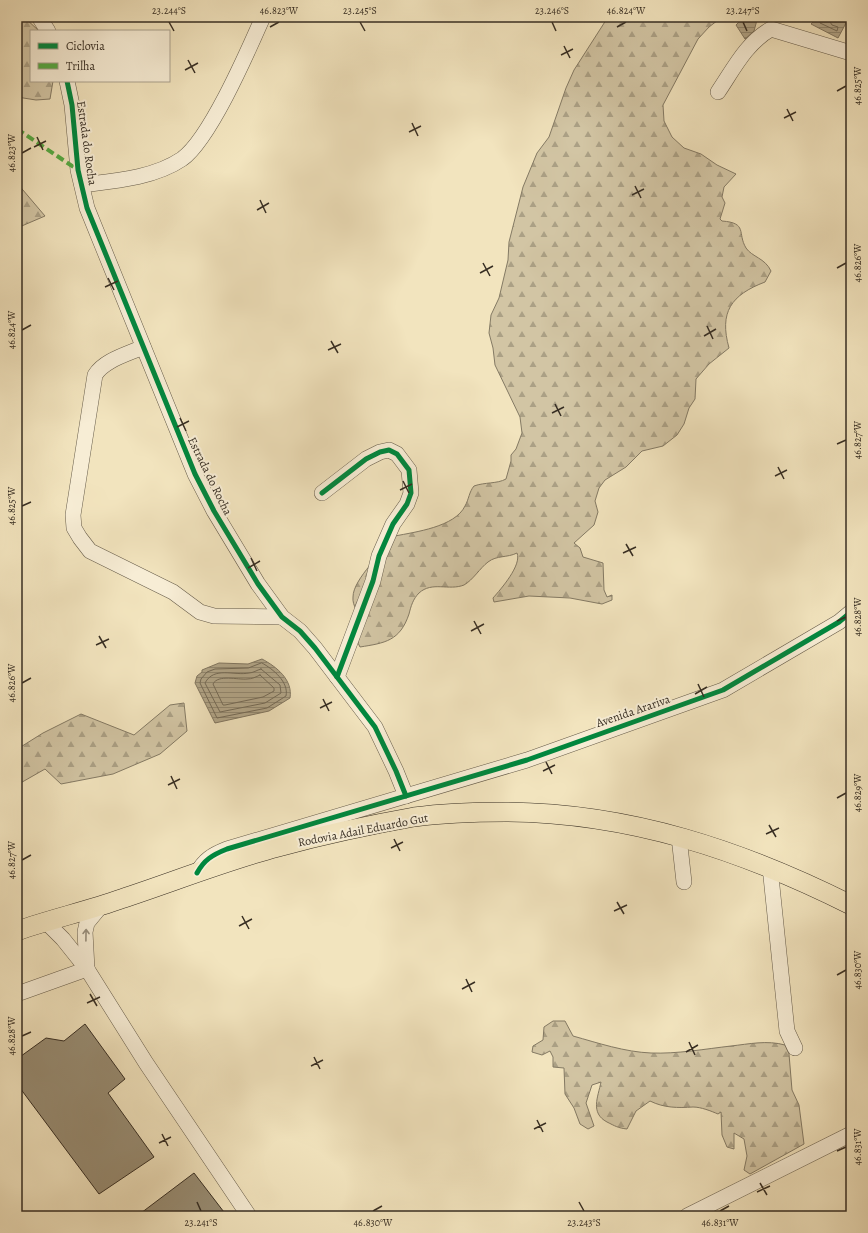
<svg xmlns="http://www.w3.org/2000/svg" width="868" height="1233" viewBox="0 0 868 1233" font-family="Alegreya,serif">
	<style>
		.forest { fill: url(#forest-firs); stroke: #847a64 }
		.water { fill: url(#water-rules); stroke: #817660 }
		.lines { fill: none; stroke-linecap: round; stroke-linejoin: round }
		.shore { stroke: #746a56; stroke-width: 1 }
		.building { fill: #988d74; stroke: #372e23 }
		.minor-casing { stroke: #665c4a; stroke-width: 16 }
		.major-casing { stroke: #372e23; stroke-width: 20 }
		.minor { stroke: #f7edd5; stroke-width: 15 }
		.major { stroke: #f2e4be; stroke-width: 19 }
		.quiet { stroke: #55ab43; stroke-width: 4; stroke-dasharray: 8 4; stroke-linecap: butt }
		.cycleway-casing { stroke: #f7edd5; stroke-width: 8 }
		.cycleway { stroke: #00873e; stroke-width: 5 }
		.oneway { stroke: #978e7c }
		.ticks { fill: none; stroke: #372e23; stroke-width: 1.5 }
		.labels { text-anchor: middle; stroke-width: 4; stroke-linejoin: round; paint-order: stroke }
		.street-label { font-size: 12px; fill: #372e23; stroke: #f7edd5 }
		.neatline { fill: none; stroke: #372e23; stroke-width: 1.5 }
		.ticks-label { font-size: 10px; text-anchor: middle; fill: #372e23 }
	</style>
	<defs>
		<pattern id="forest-firs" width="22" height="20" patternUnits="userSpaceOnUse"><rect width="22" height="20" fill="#d2c5a4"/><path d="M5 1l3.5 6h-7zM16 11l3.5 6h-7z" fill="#aba085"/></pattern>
		<pattern id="water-rules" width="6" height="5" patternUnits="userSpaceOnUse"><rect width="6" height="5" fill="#b2a689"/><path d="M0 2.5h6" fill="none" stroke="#928870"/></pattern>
	</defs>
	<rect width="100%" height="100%" fill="#f2e4be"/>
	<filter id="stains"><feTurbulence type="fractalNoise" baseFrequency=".005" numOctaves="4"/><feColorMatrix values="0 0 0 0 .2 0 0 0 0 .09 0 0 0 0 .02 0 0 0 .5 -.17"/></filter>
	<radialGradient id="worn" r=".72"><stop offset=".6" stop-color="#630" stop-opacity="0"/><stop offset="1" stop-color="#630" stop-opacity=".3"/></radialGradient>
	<!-- forest -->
	<g class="forest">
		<polygon points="17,17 24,17 39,31 31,31 31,81 53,81 50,99 36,100 17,97"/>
		<path d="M608,17H722L709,27L698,39L663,105L664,121L672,137L684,148L701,154L717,165L736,174L724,187L722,197L725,203L720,219L722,221C748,223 737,233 746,248C752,257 765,258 771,271L765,282C731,295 719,312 729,348L709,364L696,379L695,399L689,408L684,424L677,435L663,446L642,451L626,467L605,480L599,488L595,501L598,512L594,525L574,543L580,548L583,557L603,563L604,590L607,597L612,595V600L602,604L570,598L529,596L494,602L493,598C501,589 522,565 517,553C507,558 497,555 488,562C480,568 473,580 464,585C449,591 432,581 419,593C413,599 411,606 409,614C400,641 385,643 360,647C354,638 362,630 360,620C359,612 352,606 353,597C353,579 384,551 395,536C415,532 455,527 465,506C469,499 469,492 474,486C485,482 497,484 506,479L511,461V455L516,449L522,433L520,417L495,365L493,348L489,333L491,315L499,298L508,260L509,242L523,187L537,153L549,137L566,88L574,70Z"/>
		<polygon points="17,183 45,216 17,228"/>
		<polygon points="184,703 187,731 160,754 113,774 61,784 45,769 17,785 17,750 19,748 43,733 81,714 134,735 170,705"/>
		<path d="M553,1021H565L573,1036C598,1043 625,1052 651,1053C677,1054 705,1049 731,1046C749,1044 767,1040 785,1045L789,1054L792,1090L799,1105L804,1144L750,1174L744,1170L747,1156L744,1139L734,1133V1149L727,1147L722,1135L721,1112L718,1114C711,1111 701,1107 693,1107C678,1108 664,1108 650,1101L636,1111L627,1129C618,1128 615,1126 607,1122C590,1113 598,1097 601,1082L592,1085L586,1103L594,1126L588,1129L580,1124L574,1108L565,1094L564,1068L553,1067V1057L550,1051L542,1055L532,1052L533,1046L543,1040L544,1027Z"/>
	</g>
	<!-- water -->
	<g class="water">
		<polygon points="744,17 757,20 754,31 745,39 736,25"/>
		<polygon points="818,17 831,17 835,22 844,20 846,23 838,38 811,24"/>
		<path d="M262,659C277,667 293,680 290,698L269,711L215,723L195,683L197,676L202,672V670L219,663L248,664Z"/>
	</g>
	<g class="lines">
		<!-- shore -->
		<g class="shore">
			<polyline points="820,17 820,23 837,31 838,27 832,25 827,17"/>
			<path d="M262,663C273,669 289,682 286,696L267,708L217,718L200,683L201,679L207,672L215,669L248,668Z"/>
			<path d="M261,669L280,685L281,693L265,703L220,712L205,683C214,666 234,676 249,673C253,673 257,670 261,669Z"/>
			<path d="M260,675L274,688V691L263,697L225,705H223L213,684C218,674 238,680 247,679C252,679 256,677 260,675Z"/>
		</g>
	</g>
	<!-- building -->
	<g class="building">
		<polygon points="85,1024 125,1079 108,1093 154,1157 99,1194 17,1084 17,1059 46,1038 64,1041"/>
		<polygon points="194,1173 227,1216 137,1216"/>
	</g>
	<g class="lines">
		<!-- minor casing -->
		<g class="minor-casing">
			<g id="minor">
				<polyline points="39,17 48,31"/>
				<polyline points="67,81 72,105 78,170 87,208 195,474 214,511 258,584 282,617 300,631 315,648 375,727 396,771 406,796"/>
				<path d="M718,92C733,70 746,43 771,29L851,53"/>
				<path d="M82,185C114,181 154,178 182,159C210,139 248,51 263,17"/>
				<path d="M143,347C128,354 104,360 95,375L73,515L74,528L80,538L90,551L173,592L200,612L214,616L282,617"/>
				<polyline points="322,493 366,459 380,452 389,450 397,454 409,470 411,493 407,504 393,524 379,556 373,581 337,677"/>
				<polyline points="679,837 684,882"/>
				<polyline points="770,867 787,1031 795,1048"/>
				<path d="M197,873C204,860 212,855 227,849L527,760L723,690L839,622L851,612"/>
				<polyline points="45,921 63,939 87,969 146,1063 249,1216"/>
				<polyline points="87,969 85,932 87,923 101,906"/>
				<polyline points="17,994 87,969"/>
				<polyline points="687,1216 851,1134"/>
			</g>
		</g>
		<!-- major casing -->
		<g class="major-casing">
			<path id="major" d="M17,931C51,919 87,911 121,899C173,882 225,861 278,847C323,835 369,825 414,817C444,813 475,812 506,812C630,813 741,850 851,905"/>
		</g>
		<!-- minor -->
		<use href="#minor" class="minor"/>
		<!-- major -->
		<use href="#major" class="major"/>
		<!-- quiet -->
		<polyline class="quiet" points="17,129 78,170"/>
		<!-- cycleway casing -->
		<g class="cycleway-casing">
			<g id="cycleway">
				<polyline points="67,81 72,105 78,170 87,208 195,474 214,511 258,584 282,617 300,631 315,648 375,727 396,771 406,796"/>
				<polyline points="322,493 366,459 380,452 389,450 397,454 409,470 411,493 407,504 393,524 379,556 373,581 337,677"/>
				<path d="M197,873C204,860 212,855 227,849L527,760L723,690L839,622L851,612"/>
			</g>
		</g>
		<!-- cycleway -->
		<use href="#cycleway" class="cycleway"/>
	</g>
	<!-- one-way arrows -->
	<defs><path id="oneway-shaft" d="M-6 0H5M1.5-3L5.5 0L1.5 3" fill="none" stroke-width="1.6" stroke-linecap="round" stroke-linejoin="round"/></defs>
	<use class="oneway" href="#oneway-shaft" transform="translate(86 935) rotate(-89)"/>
	<!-- ticks -->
	<path class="ticks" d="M169,22L174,31M360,22L365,31M552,22L556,31M743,22L747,31M270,27L279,22M617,27L626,22M564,46L570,58M561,55L573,49M188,60L195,73M185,70L198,63M837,91L846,86M787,109L793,121M784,118L796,112M412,123L418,136M409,132L421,126M37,137L43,150M34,147L46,141M22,153L31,148M635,186L641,198M632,195L644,189M260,200L266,213M257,210L269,203M483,263L490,276M837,268L846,263M480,273L493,266M108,278L114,290M105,287L118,281M707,326L713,339M22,330L31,325M704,336L716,329M331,341L338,353M328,350L341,344M555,404L561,416M552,413L564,407M180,418L186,431M177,427L189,421M837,444L846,440M778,467L784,479M775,476L787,470M403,481L409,493M400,490L412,484M22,506L31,502M626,544L633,556M623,553L636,547M251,558L257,571M248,568L260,561M474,621L481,634M837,621L846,617M471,631L484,624M99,636L106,648M96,645L109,639M22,683L31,678M698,684L704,697M695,694L707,687M323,699L329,711M320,708L332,702M546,762L552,774M543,771L555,765M171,776L177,789M168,785L180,779M837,798L846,793M769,825L776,837M766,834L779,828M394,839L400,851M391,848L403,842M22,860L31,855M617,902L624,914M614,911L627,905M242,916L249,929M239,926L252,919M837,975L846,970M466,979L472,992M462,989L475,982M90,994L97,1006M87,1003L100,997M22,1036L31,1032M689,1042L695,1055M686,1052L698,1045M314,1057L320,1069M311,1066L323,1060M537,1120L543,1132M534,1129L546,1123M162,1134L168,1146M159,1143L171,1137M837,1151L846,1147M760,1183L767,1195M757,1192L770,1186M197,1202L201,1211M579,1202L584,1211M373,1211L382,1206M720,1211L729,1206"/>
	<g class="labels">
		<!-- street labels -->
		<g class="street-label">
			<text transform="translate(87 143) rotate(82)" y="4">Estrada do Rocha</text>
			<text transform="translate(210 476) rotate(64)" y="4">Estrada do Rocha</text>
			<text transform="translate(633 711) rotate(-19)" y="4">Avenida Arariva</text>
			<text transform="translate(363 830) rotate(-11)" y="4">Rodovia Adail Eduardo Gut</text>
		</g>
	</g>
	<!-- margin -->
	<rect width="868" height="1233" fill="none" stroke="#f2e4be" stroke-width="44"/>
	<!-- legend -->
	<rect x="30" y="30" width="140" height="52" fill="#f7edd5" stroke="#aaa18e"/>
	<rect x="38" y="43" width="20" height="6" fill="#00873e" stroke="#aaa18e"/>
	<text x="66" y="50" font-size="12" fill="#372e23">Ciclovia</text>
	<rect x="38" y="63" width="20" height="6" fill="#55ab43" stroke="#aaa18e"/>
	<text x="66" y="70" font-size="12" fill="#372e23">Trilha</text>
	<rect x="22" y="22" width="824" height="1189" class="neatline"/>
	<g class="ticks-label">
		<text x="169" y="14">23.244°S</text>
		<text x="279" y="14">46.823°W</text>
		<text x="360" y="14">23.245°S</text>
		<text x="552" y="14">23.246°S</text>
		<text x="626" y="14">46.824°W</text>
		<text x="743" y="14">23.247°S</text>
		<text transform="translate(857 86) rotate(-90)" y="4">46.825°W</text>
		<text transform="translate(11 153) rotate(-90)" y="4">46.823°W</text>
		<text transform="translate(857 263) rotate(-90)" y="4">46.826°W</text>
		<text transform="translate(11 330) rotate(-90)" y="4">46.824°W</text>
		<text transform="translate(857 440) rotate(-90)" y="4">46.827°W</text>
		<text transform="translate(11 506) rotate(-90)" y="4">46.825°W</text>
		<text transform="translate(857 617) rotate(-90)" y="4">46.828°W</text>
		<text transform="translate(11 683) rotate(-90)" y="4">46.826°W</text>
		<text transform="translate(857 793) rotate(-90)" y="4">46.829°W</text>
		<text transform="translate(11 860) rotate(-90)" y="4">46.827°W</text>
		<text transform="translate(857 970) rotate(-90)" y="4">46.830°W</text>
		<text transform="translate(11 1036) rotate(-90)" y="4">46.828°W</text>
		<text transform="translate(857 1147) rotate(-90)" y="4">46.831°W</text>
		<text x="201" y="1226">23.241°S</text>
		<text x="373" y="1226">46.830°W</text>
		<text x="584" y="1226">23.243°S</text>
		<text x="720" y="1226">46.831°W</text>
	</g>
	<rect width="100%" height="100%" filter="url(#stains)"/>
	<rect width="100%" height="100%" fill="url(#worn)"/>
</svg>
